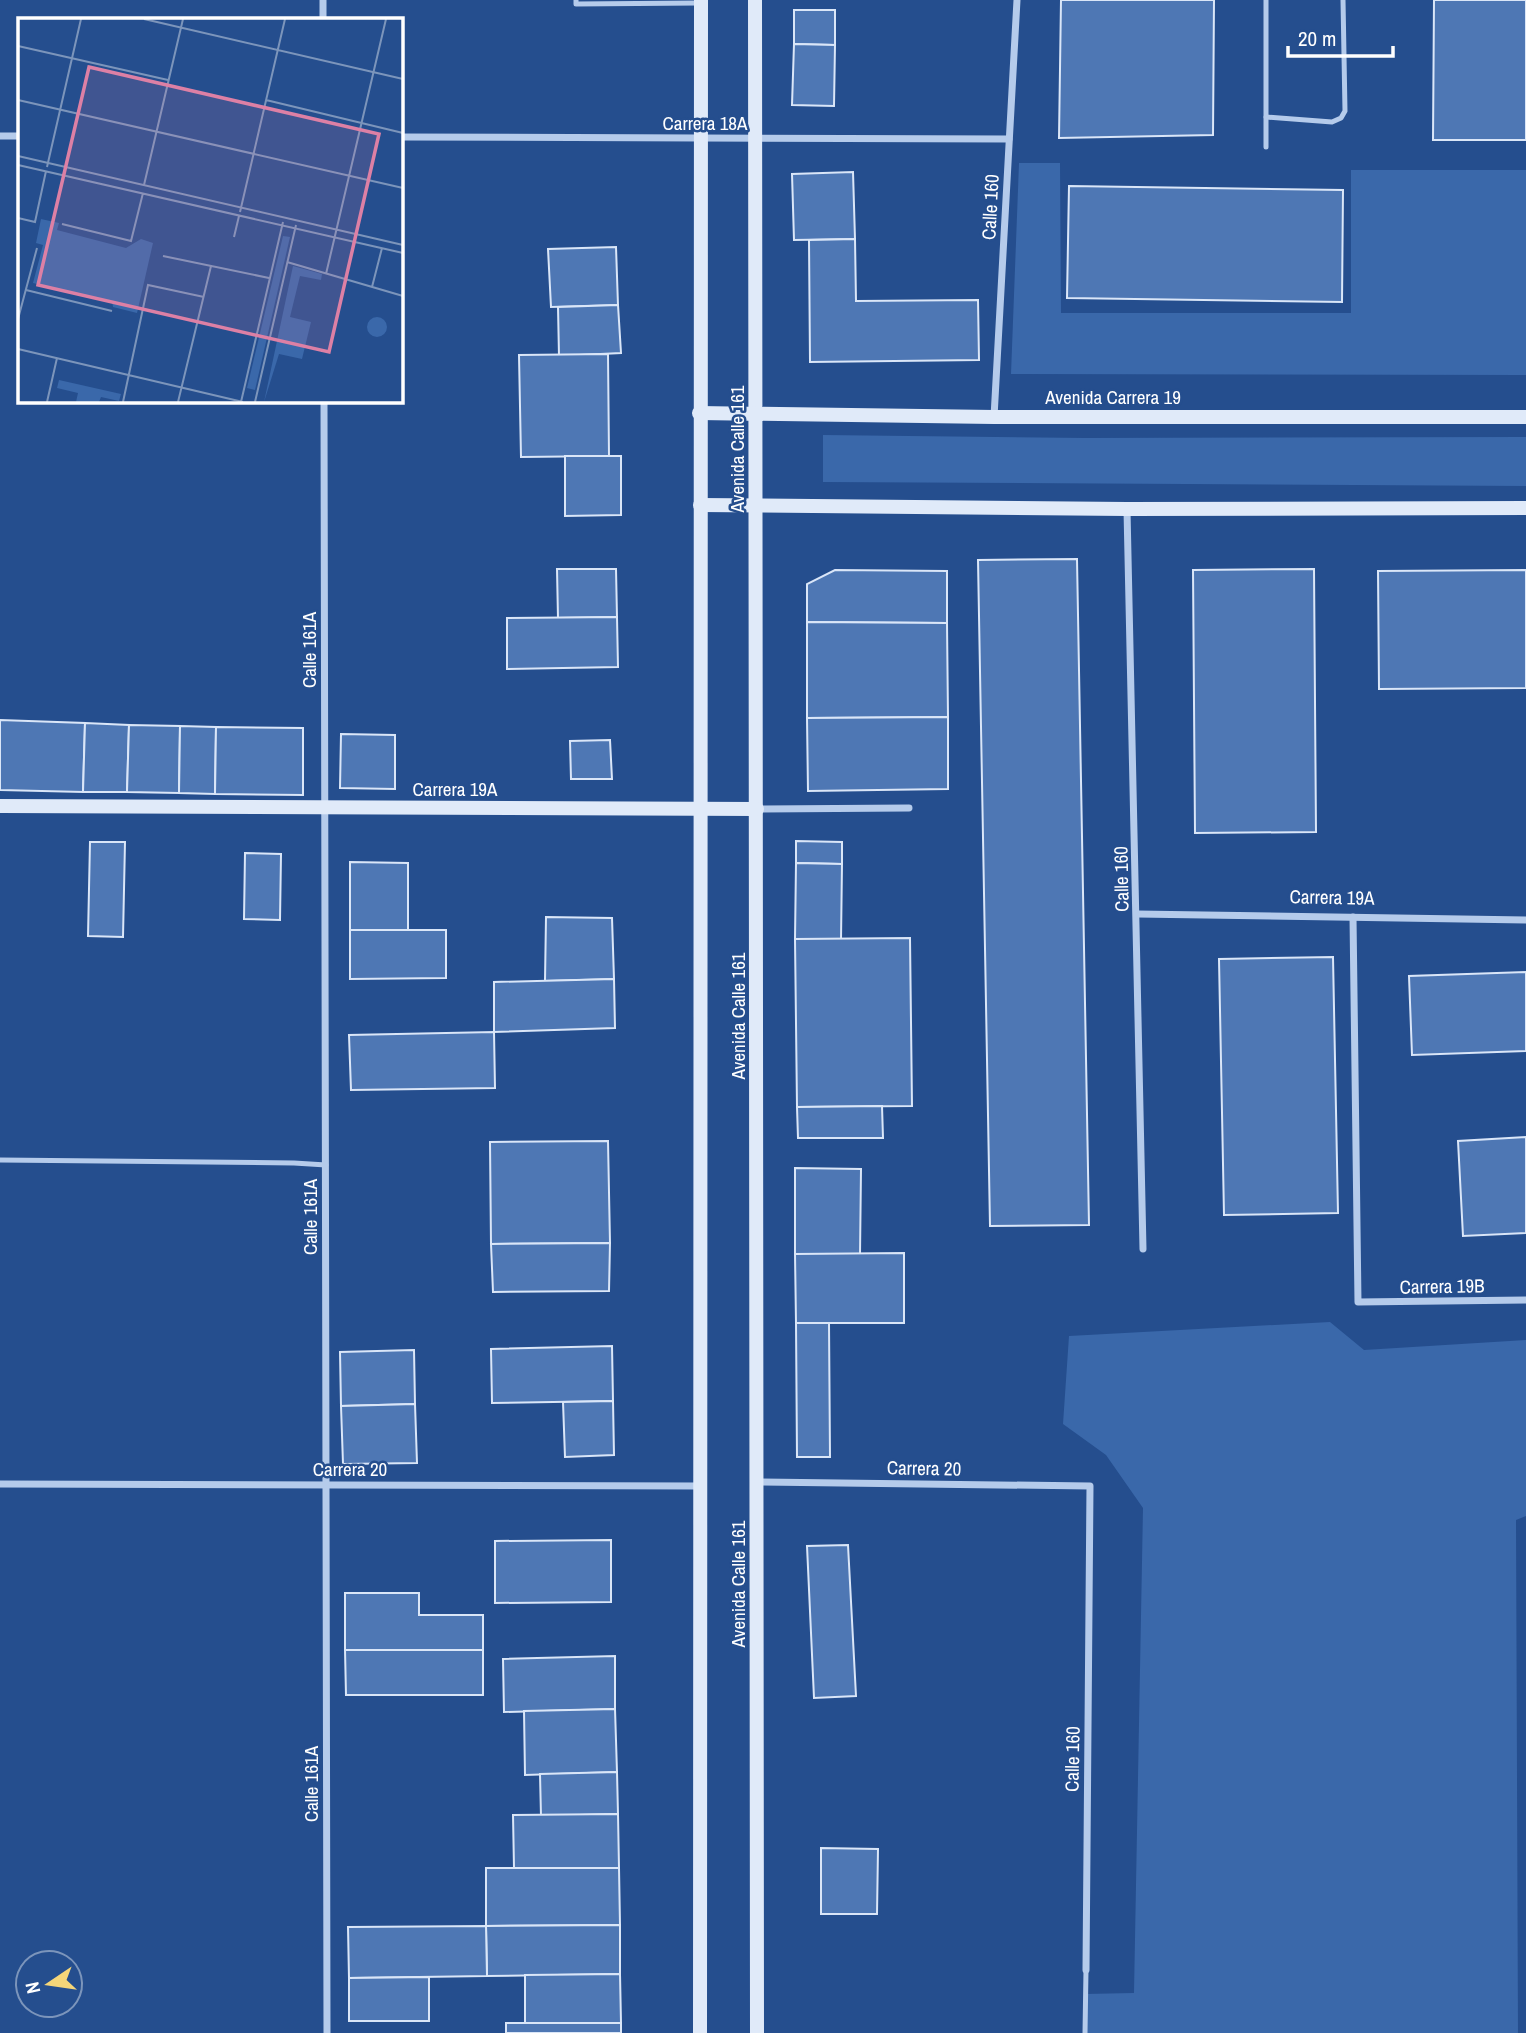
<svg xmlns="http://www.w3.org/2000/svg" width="1526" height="2033" viewBox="0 0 1526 2033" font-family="'Archivo Narrow',sans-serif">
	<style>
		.green { fill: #3a68aa }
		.building { fill: #4e77b4; stroke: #dae6f8; stroke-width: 2 }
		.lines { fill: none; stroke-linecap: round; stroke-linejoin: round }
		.service { stroke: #b5cbeb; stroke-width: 5 }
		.minor { stroke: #b5cbeb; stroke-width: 7 }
		.secondary { stroke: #e0eaf9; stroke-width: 14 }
		.labels { text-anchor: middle; stroke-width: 5; stroke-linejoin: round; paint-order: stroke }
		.street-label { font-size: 19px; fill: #fff; stroke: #254e8e }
		.inset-road { fill: none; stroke: #7c95bb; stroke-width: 2 }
		.view { fill: #dd80a5; fill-opacity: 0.15; stroke: #dd80a5; stroke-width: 3.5 }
		.inset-edge { fill: none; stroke: #fff; stroke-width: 3.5 }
	</style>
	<rect width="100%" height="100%" fill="#254e8e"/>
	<!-- green -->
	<g class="green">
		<polygon points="1019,163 1060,163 1061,313 1351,313 1351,170 1526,170 1526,375 1011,374"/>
		<polygon points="823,435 1085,438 1526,437 1526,486 823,482"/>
		<polygon points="1330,1322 1364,1350 1526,1340 1526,1516 1516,1520 1518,2033 1085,2033 1085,1994 1134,1993 1143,1508 1106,1455 1063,1424 1069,1336"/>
	</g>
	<!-- building -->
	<g class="building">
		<polygon points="1061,0 1214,0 1213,135 1059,138"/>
		<polygon points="1434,0 1526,0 1526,140 1433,140"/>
		<polygon points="794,10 835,10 835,45 794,44"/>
		<polygon points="794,44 835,45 834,106 792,105"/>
		<polygon points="853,172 855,239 794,240 792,174"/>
		<polygon points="1069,186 1343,190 1342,302 1067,298"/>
		<polygon points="855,239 856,301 978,300 979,360 810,362 809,240"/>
		<polygon points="616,247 618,305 551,307 548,249"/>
		<polygon points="618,305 621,353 559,356 558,307"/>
		<polygon points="608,354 609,456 521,457 519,355"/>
		<polygon points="565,456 621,456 621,515 565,516"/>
		<polygon points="1077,559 1089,1225 990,1226 978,560"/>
		<polygon points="557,569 616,569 617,617 558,618"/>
		<polygon points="1314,569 1316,832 1195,833 1193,570"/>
		<polygon points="835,570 947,571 947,623 807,622 807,584"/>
		<polygon points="1526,570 1526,688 1379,689 1378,571"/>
		<polygon points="617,617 618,667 507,669 507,618"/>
		<polygon points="807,622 947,623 948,717 807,718"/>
		<polygon points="948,717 948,789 808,791 807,718"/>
		<polygon points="0,720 85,723 83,792 0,790"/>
		<polygon points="85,723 129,725 127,792 83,792"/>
		<polygon points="129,725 180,726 179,793 127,792"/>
		<polygon points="180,726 216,727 215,794 179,793"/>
		<polygon points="216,727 303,728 303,795 215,794"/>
		<polygon points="341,734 395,735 395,789 340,788"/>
		<polygon points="610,740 612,779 571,779 570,741"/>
		<polygon points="796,841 842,842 842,864 796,863"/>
		<polygon points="90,842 125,842 123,937 88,936"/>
		<polygon points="245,853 281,854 280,920 244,919"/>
		<polygon points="350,862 408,863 408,930 350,930"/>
		<polygon points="796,863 842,864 841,940 795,939"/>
		<polygon points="546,917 612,918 614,979 545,981"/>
		<polygon points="350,930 446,930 446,978 350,979"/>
		<polygon points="910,938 912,1106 797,1107 795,939"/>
		<polygon points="1333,957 1338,1213 1224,1215 1219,959"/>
		<polygon points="1526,972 1526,1051 1412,1055 1409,976"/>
		<polygon points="614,979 615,1028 494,1032 494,982"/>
		<polygon points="494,1032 495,1088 351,1090 349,1035"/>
		<polygon points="882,1106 883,1138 798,1138 797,1107"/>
		<polygon points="1526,1137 1526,1233 1463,1236 1458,1141"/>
		<polygon points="608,1141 610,1243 491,1244 490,1142"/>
		<polygon points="795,1168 861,1169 860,1255 795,1254"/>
		<polygon points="610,1243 609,1291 493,1292 491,1244"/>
		<polygon points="904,1253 904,1323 796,1323 795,1254"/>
		<polygon points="796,1323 829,1323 830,1457 797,1457"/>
		<polygon points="612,1346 613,1401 492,1403 491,1349"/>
		<polygon points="414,1350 415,1404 341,1406 340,1352"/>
		<polygon points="613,1401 614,1455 565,1457 563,1402"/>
		<polygon points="415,1404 417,1463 343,1464 341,1406"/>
		<polygon points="611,1540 611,1602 495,1603 495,1541"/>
		<polygon points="848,1545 856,1696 814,1698 807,1546"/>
		<polygon points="345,1593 419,1593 419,1615 483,1615 483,1650 345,1650"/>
		<polygon points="345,1650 483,1650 483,1695 346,1695"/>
		<polygon points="615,1656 615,1709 504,1712 503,1659"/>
		<polygon points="615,1709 617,1772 525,1775 524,1711"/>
		<polygon points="617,1772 618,1814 541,1816 540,1774"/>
		<polygon points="618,1814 619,1868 514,1868 513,1815"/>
		<polygon points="821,1848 878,1849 877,1914 821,1914"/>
		<polygon points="486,1868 619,1868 620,1925 486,1926"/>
		<polygon points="620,1925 620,1974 487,1976 486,1926"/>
		<polygon points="486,1926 487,1976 349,1978 348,1927"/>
		<polygon points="620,1974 621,2023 525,2023 525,1975"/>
		<polygon points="429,1977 429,2021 349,2021 349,1978"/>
		<rect x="506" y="2023" width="115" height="10"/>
	</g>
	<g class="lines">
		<!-- service -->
		<g class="service">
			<polyline points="576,0 576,4 698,3"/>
			<polyline points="1266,0 1266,147"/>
			<polyline points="1266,117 1332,122 1341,118 1345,111 1343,0"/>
			<polyline points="0,1160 294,1163 326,1165"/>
			<polyline points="1085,2033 1086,1970"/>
		</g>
		<!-- minor -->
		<g class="minor">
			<polyline points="323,0 323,19"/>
			<polyline points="0,136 19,136"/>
			<polyline points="401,137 1009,139"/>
			<polyline points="324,401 327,2033"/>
			<polyline points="994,417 1017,0"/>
			<polyline points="1127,510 1143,1249"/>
			<polyline points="757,809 909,808"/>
			<polyline points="1137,914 1526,920"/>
			<polyline points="1353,917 1358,1302 1526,1300"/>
			<polyline points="757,1482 1090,1486 1086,1970"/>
			<polyline points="0,1484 700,1486"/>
		</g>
		<!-- secondary -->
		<g class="secondary">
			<polyline points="755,0 757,2033"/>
			<polyline points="699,413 994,417 1526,417"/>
			<polyline points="700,505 1127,509 1526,508"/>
			<polyline points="0,806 757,809"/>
			<polyline points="700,2033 701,0"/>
		</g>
	</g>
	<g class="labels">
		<!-- street labels -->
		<g class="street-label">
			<text x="705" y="130">Carrera 18A</text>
			<text transform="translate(990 207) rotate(-87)" y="7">Calle 160</text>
			<text x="1113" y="404">Avenida Carrera 19</text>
			<text transform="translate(737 449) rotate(-90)" y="7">Avenida Calle 161</text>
			<text transform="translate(309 650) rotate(-90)" y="7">Calle 161A</text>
			<text x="455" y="796">Carrera 19A</text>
			<text transform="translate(1121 879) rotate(-91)" y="7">Calle 160</text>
			<text transform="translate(1332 897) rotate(1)" y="7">Carrera 19A</text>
			<text transform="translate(738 1016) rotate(-90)" y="7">Avenida Calle 161</text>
			<text transform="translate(310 1217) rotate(-90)" y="7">Calle 161A</text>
			<text transform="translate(1442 1286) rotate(-1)" y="7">Carrera 19B</text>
			<text transform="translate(924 1468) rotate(1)" y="7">Carrera 20</text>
			<text x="350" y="1476">Carrera 20</text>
			<text transform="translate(738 1584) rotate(-90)" y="7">Avenida Calle 161</text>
			<text transform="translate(1072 1759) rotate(-89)" y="7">Calle 160</text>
			<text transform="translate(311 1784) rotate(-90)" y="7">Calle 161A</text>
		</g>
	</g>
	<!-- overview -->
	<g transform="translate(18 18)">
		<rect width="385" height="385" fill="#254e8e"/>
		<path d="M23,201L41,205L39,212L108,230L123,221L135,225L119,295L95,289L94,283L15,265L25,227L18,225ZM265,218L272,219L237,372L229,370ZM275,248L304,256L303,262L282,258L272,299L293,304L284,341L261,336L246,384ZM349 309a10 10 0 1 1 20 0a10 10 0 1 1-20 0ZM41,362L103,376L101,383L83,379L81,384H58L60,375L39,370Z" fill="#3a68aa"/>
		<path class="inset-road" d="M126,1L385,61M0,28L150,62M0,82L385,170M248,82L385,115M0,138L385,227M0,147L385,235M29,149L63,1M126,167L165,1M222,194L267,1M0,200L17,204L28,153M44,206L113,223L125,175M216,219L221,198M145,238L251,260M269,244L385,278M308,256L368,1M354,269L364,230M8,272L94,293M0,301L19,230M0,331L225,384M29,384L39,340M105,384L130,267L186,279M160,384L193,248M223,384L265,204M237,384L278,207"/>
		<path class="view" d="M71,49L361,116L311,334L20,267Z"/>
		<rect width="385" height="385" class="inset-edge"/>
	</g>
	<!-- north arrow -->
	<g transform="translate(49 1984) rotate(257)"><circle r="33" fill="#254e8e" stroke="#7c95bb" stroke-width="2"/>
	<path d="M0-5L12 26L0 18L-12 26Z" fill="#f5d679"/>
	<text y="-10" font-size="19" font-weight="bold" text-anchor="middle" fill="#ffffff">N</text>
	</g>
	<!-- scale -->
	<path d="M1288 46v10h105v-10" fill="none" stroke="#ffffff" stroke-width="3.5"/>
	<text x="1298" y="46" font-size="21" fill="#ffffff" stroke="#254e8e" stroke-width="5" paint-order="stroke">20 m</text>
</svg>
